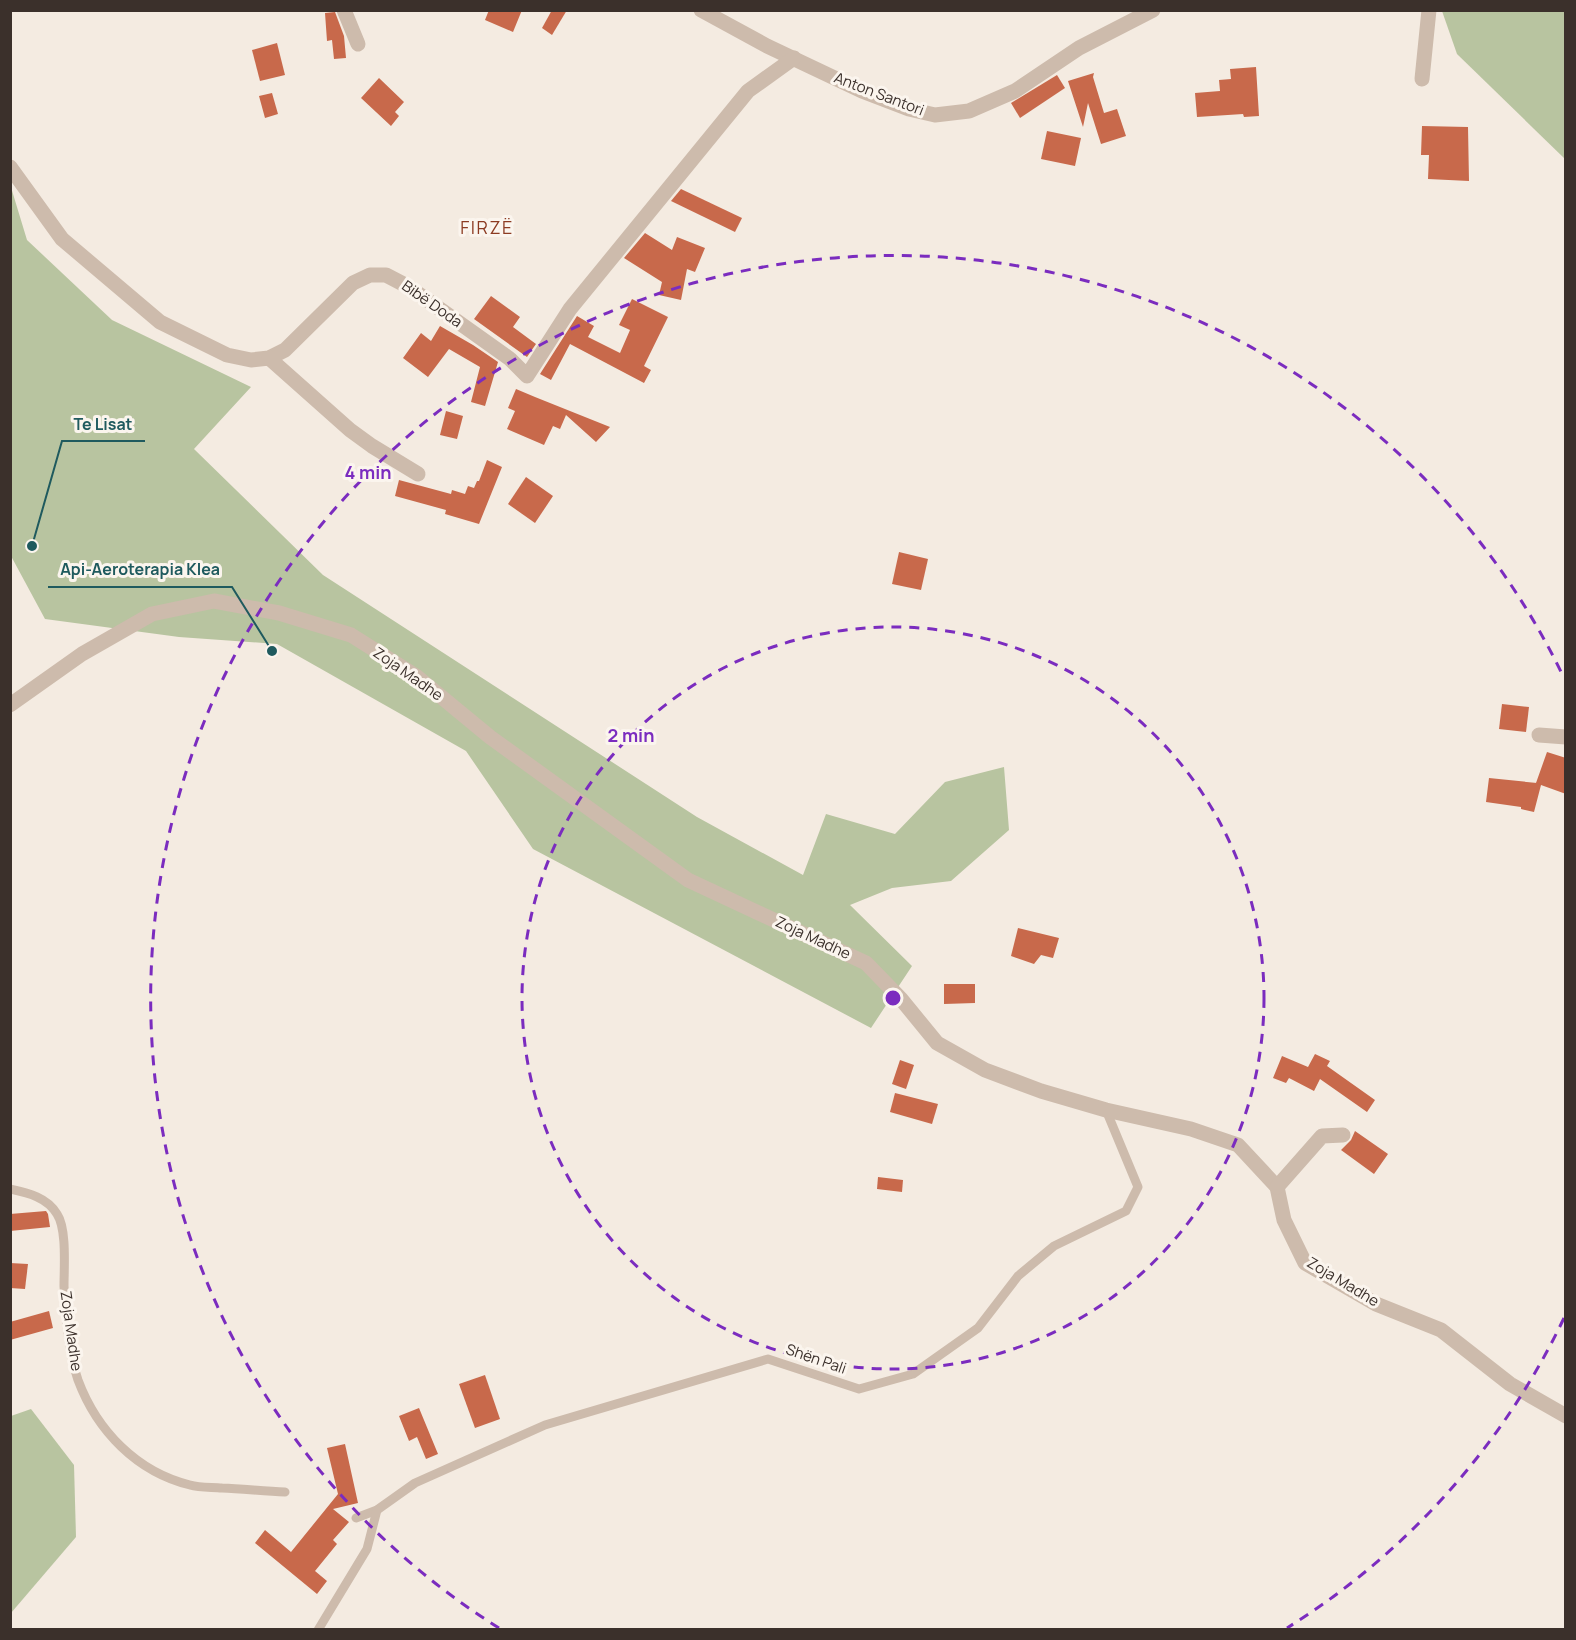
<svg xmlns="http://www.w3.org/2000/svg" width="1576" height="1640" viewBox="0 0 1576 1640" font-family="Manrope,sans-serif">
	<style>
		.green { fill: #b8c4a0 }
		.building { fill: #c8694b }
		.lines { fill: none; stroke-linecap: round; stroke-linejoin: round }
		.service { stroke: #cdbbac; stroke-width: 9 }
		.minor { stroke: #cdbbac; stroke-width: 15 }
		.ring { fill: none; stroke: #7b2cbf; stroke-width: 3; stroke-dasharray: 10 8 }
		.labels { text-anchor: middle; stroke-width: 6; stroke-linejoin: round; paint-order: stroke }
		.street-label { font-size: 15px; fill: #3b302b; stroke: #fbf5ee }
		.quarter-label { font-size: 18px; letter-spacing: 1.5px; fill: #8c3b22; stroke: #fbf5ee }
		.centre { fill: #7b2cbf; stroke: #fbf5ee; stroke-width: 3 }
		.ring-label { font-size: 18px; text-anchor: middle; font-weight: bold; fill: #7b2cbf; stroke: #fbf5ee; stroke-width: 6; stroke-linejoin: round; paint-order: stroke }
		.leader { fill: none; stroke: #1f5a5e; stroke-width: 2 }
		.callout-dot { fill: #1f5a5e; stroke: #fbf5ee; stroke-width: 2 }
		.callout-label { font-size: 16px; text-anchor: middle; font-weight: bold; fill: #1f5a5e; stroke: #fbf5ee; stroke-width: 6; stroke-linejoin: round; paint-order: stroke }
	</style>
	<rect width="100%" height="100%" fill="#f4ebe1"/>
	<!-- green -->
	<g class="green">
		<polygon points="1442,11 1565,11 1565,159 1457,54"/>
		<polygon points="10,184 27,240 112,320 251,387 194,449 323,575 697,817 803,875 826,814 895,834 945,782 1004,767 1009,830 951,881 892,888 850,905 912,966 871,1028 533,849 466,751 277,644 179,637 45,619 11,556"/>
		<polygon points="31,1409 74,1465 76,1537 11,1613 11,1416"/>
	</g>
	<!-- building -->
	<g class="building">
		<polygon points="489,10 522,10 513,32 485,20"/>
		<polygon points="552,10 567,10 552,35 542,28"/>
		<polygon points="335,12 344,36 346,58 334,59 332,40 327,41 325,13"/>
		<polygon points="277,43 285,75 260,81 252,50"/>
		<polygon points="1256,67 1259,116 1244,117 1243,114 1197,117 1195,93 1220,91 1219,80 1231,79 1230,69"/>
		<polygon points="1094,73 1093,77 1104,113 1117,109 1126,136 1101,144 1088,103 1083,127 1068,81"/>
		<polygon points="1057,75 1065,88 1020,118 1011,103"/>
		<polygon points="379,78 404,102 395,112 399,116 391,126 361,98"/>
		<polygon points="272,93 278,114 265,118 259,96"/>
		<polygon points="1422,126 1468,127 1469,181 1428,179 1429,155 1421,155"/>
		<polygon points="1047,131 1081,138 1075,166 1041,159"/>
		<polygon points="681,189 742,218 735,232 671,201"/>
		<polygon points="645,233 672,250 677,237 705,248 695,272 687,269 681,300 659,295 662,282 624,258"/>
		<polygon points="491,296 520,317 513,327 536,344 527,357 474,319"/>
		<polygon points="632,299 668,317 644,366 651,370 644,383 570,344 551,380 540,374 577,316 594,326 588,337 620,353 630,330 619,325"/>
		<polygon points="440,326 473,345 498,362 485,406 471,402 480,367 449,349 428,377 403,358 421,333 431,341"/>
		<polygon points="516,389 535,397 610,427 596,442 566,415 560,429 553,426 544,445 507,429 515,411 508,408"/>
		<polygon points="446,411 463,416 457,439 440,435"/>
		<polygon points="487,460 502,467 479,524 445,514 446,510 395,496 399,480 451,494 452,490 465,494 468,486 474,488 477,481 479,481"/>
		<polygon points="526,477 553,496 535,523 508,504"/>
		<polygon points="899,552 928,559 921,590 892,584"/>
		<polygon points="1502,704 1529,707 1526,732 1499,729"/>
		<polygon points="1547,752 1566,758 1566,794 1541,785 1534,812 1521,809 1521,807 1486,802 1489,778 1537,783 1536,783"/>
		<polygon points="1018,928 1059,938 1053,958 1041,955 1034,964 1011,956"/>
		<polygon points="944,984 975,984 975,1003 944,1004"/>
		<polygon points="1315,1054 1330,1061 1327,1066 1375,1100 1367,1112 1320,1079 1314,1091 1289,1078 1286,1083 1273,1078 1282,1056 1308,1067"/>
		<polygon points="900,1060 914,1065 906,1089 892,1084"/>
		<polygon points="895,1093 938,1104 932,1124 890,1112"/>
		<polygon points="1355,1131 1388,1154 1374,1174 1341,1150 1351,1140"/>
		<polygon points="878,1177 903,1180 902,1192 877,1189"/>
		<polygon points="46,1211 48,1214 50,1227 10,1231 10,1214"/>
		<polygon points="10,1263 28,1264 25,1289 10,1288"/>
		<polygon points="49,1311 53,1328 10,1340 10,1322"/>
		<polygon points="485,1375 500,1419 475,1428 459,1384"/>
		<polygon points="419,1408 438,1454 426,1459 417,1437 409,1441 399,1416"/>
		<polygon points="345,1444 358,1503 333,1509 349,1522 333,1540 337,1544 315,1571 327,1581 317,1594 255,1543 265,1530 291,1552 338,1494 327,1448"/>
	</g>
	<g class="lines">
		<!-- service -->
		<g class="service">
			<path d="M10,1189C28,1193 47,1197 57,1214C67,1229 64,1267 64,1286C66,1316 68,1351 78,1380C97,1431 137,1472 190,1485C200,1488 212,1487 222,1488C243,1489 264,1491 285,1492"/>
			<polyline points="356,1518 377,1510 415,1483 545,1425 768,1359 859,1389 913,1374 978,1328 1018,1276 1054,1246 1126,1211 1138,1187 1106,1110"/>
			<polyline points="318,1630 367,1549 377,1510"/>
		</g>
		<!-- minor -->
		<g class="minor">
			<polyline points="344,10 358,44"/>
			<polyline points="701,10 767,46 862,91 909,109 935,115 969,111 1015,91 1079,48 1153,10"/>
			<polyline points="1422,79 1429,10"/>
			<polyline points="10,167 62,239 160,322 227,355 251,360 269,358 285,350 353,283 370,275 386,275 409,287 510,359 527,376 570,309 748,91 794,58"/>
			<polyline points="269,358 350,430 372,446 418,474"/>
			<polyline points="10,705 82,654 152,614 214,601 279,613 351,635 416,676 490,737 688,880 866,963 901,999 937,1043 985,1070 1041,1091 1106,1110 1191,1129 1238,1145 1277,1187 1284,1220 1305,1263 1376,1304 1441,1330 1510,1384 1566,1416"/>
			<polyline points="1539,735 1566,737"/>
			<polyline points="1277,1187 1322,1136 1343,1135"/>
		</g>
	</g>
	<!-- distance rings -->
	<g class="ring">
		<circle cx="893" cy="998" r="371"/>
		<path d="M1564 1318A743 743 0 0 1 1287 1628M499 1628A743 743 0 1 1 1564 678"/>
	</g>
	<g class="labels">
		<!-- street labels -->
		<g class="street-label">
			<text transform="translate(879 94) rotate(21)" y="5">Anton Santori</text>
			<text transform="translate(432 304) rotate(35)" y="5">Bibë Doda</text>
			<text transform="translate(408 674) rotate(35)" y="5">Zoja Madhe</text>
			<text transform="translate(813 938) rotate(25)" y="5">Zoja Madhe</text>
			<text transform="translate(1343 1282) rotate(31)" y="5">Zoja Madhe</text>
			<text transform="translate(71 1331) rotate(82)" y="5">Zoja Madhe</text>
			<text transform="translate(816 1359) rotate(19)" y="5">Shën Pali</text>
		</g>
		<!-- quarter labels -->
		<g class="quarter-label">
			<text x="487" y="234">FIRZË</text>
		</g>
	</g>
	<circle cx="893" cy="998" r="9" class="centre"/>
	<g class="ring-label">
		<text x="368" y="479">4 min</text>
		<text x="631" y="742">2 min</text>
	</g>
	<!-- callouts -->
	<path class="leader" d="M32 546L62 441H145M272 651L232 587H48"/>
	<g class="callout-dot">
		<circle cx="32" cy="546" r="6"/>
		<circle cx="272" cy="651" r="6"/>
	</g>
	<g class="callout-label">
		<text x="103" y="430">Te Lisat</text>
		<text x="140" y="575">Api-Aeroterapia Klea</text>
	</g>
	<!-- border -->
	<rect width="1576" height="1640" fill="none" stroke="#3b302b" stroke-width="24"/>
</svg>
